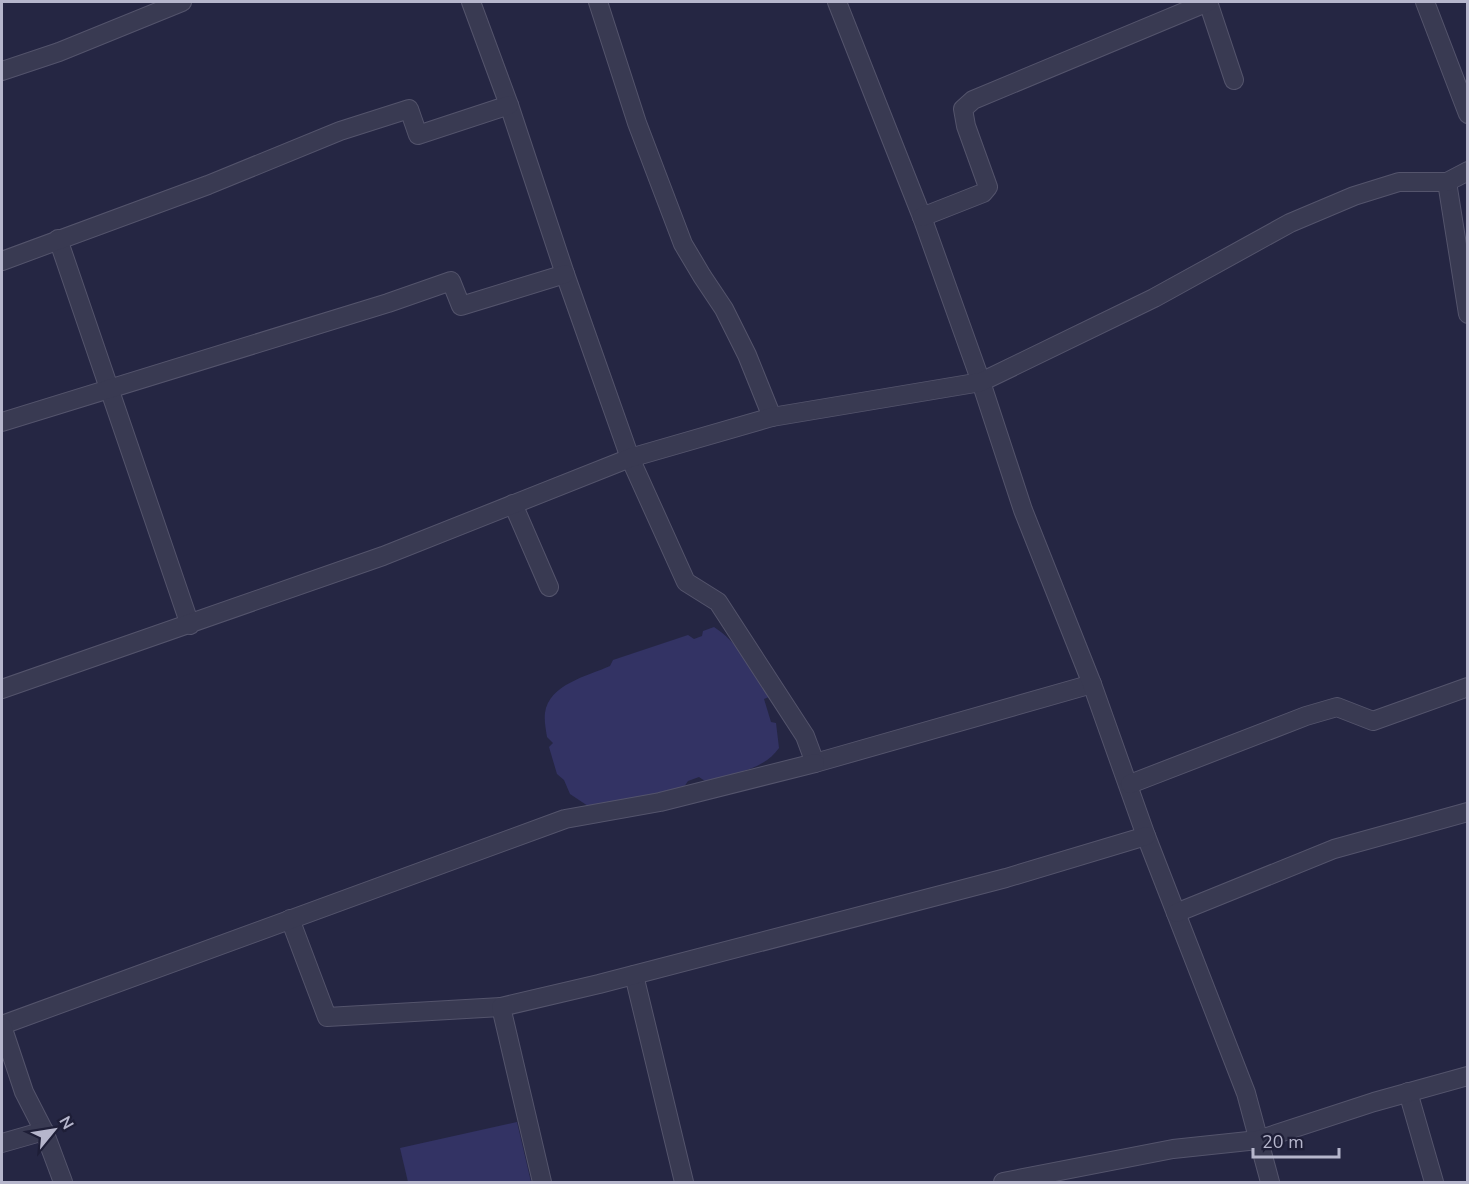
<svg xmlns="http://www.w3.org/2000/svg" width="1469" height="1184" viewBox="0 0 1469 1184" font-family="'Nunito Sans',sans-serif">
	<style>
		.water { fill: #333364 }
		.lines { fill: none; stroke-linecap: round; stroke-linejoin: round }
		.street-casing { stroke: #54546c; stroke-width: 20 }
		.street { stroke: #393a52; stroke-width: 18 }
	</style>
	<rect width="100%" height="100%" fill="#252643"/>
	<!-- water -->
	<g class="water">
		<path d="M714,627C740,644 753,671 769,697L764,699L771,722L776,723L779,748C763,771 731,774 705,781L699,777L688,781L684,787L603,805L588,806L570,794L564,780L557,774L549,747L553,743L547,737C546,730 544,721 545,713C549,684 588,676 610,666L613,660L688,635L694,639L702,636L703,631Z"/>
		<polygon points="517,1122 531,1182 408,1182 400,1148"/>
	</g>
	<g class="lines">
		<!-- street casing -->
		<g class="street-casing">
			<g id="street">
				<polyline points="471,2 509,105 565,274 630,458 686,582 718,602 805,736 815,763 1092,684"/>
				<polyline points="598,2 637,123 683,244 702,276 724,309 747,355 772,417"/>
				<polyline points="837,2 922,217 981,382 1023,510 1092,684 1146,836 1246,1093 1270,1182"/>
				<polyline points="1208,2 1234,80"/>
				<polyline points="1425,2 1468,114"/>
				<polyline points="2,71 59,52 182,2"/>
				<polyline points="1447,182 1468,314"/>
				<polyline points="922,217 983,193 988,187 966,126 963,109 973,100 1208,2"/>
				<polyline points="58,239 190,625"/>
				<polyline points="2,261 208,185 340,131 409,109 418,135 509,105"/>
				<polyline points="2,422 388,303 451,281 461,306 565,274"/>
				<polyline points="513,504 549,587"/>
				<polyline points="2,689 383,556 630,458 772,417 981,382 1154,298 1290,223 1354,196 1399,182 1447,182 1468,171"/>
				<polyline points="1130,784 1306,716 1337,707 1373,721 1468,687"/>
				<polyline points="1176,913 1334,849 1468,812"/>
				<polyline points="290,919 327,1017 501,1007"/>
				<polyline points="634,975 684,1182"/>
				<polyline points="2,1025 565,819 660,802 815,763"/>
				<polyline points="2,1026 24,1092 44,1131 63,1182"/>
				<polyline points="1408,1092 1434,1182"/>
				<polyline points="2,1143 44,1131"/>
				<polyline points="542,1182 501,1007 599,984 1006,878 1146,836"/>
				<polyline points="1003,1182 1173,1149 1258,1140 1374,1102 1468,1076"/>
			</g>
		</g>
		<!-- street -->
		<use href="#street" class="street"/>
	</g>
	<!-- border -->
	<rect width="1469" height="1184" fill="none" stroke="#b6b6cc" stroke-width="6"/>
	<!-- north arrow -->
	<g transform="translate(54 1130) rotate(60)" stroke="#1e1e37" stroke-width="4.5" paint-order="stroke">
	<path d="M0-4.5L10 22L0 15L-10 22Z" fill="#b6b6cc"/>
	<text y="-9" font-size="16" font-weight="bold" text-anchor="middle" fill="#b6b6cc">N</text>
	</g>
	<!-- scale -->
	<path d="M1253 1148v9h86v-9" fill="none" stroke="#b6b6cc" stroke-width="3"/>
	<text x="1262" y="1148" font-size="18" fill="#b6b6cc" stroke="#1e1e37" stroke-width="4.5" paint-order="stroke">20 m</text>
</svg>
